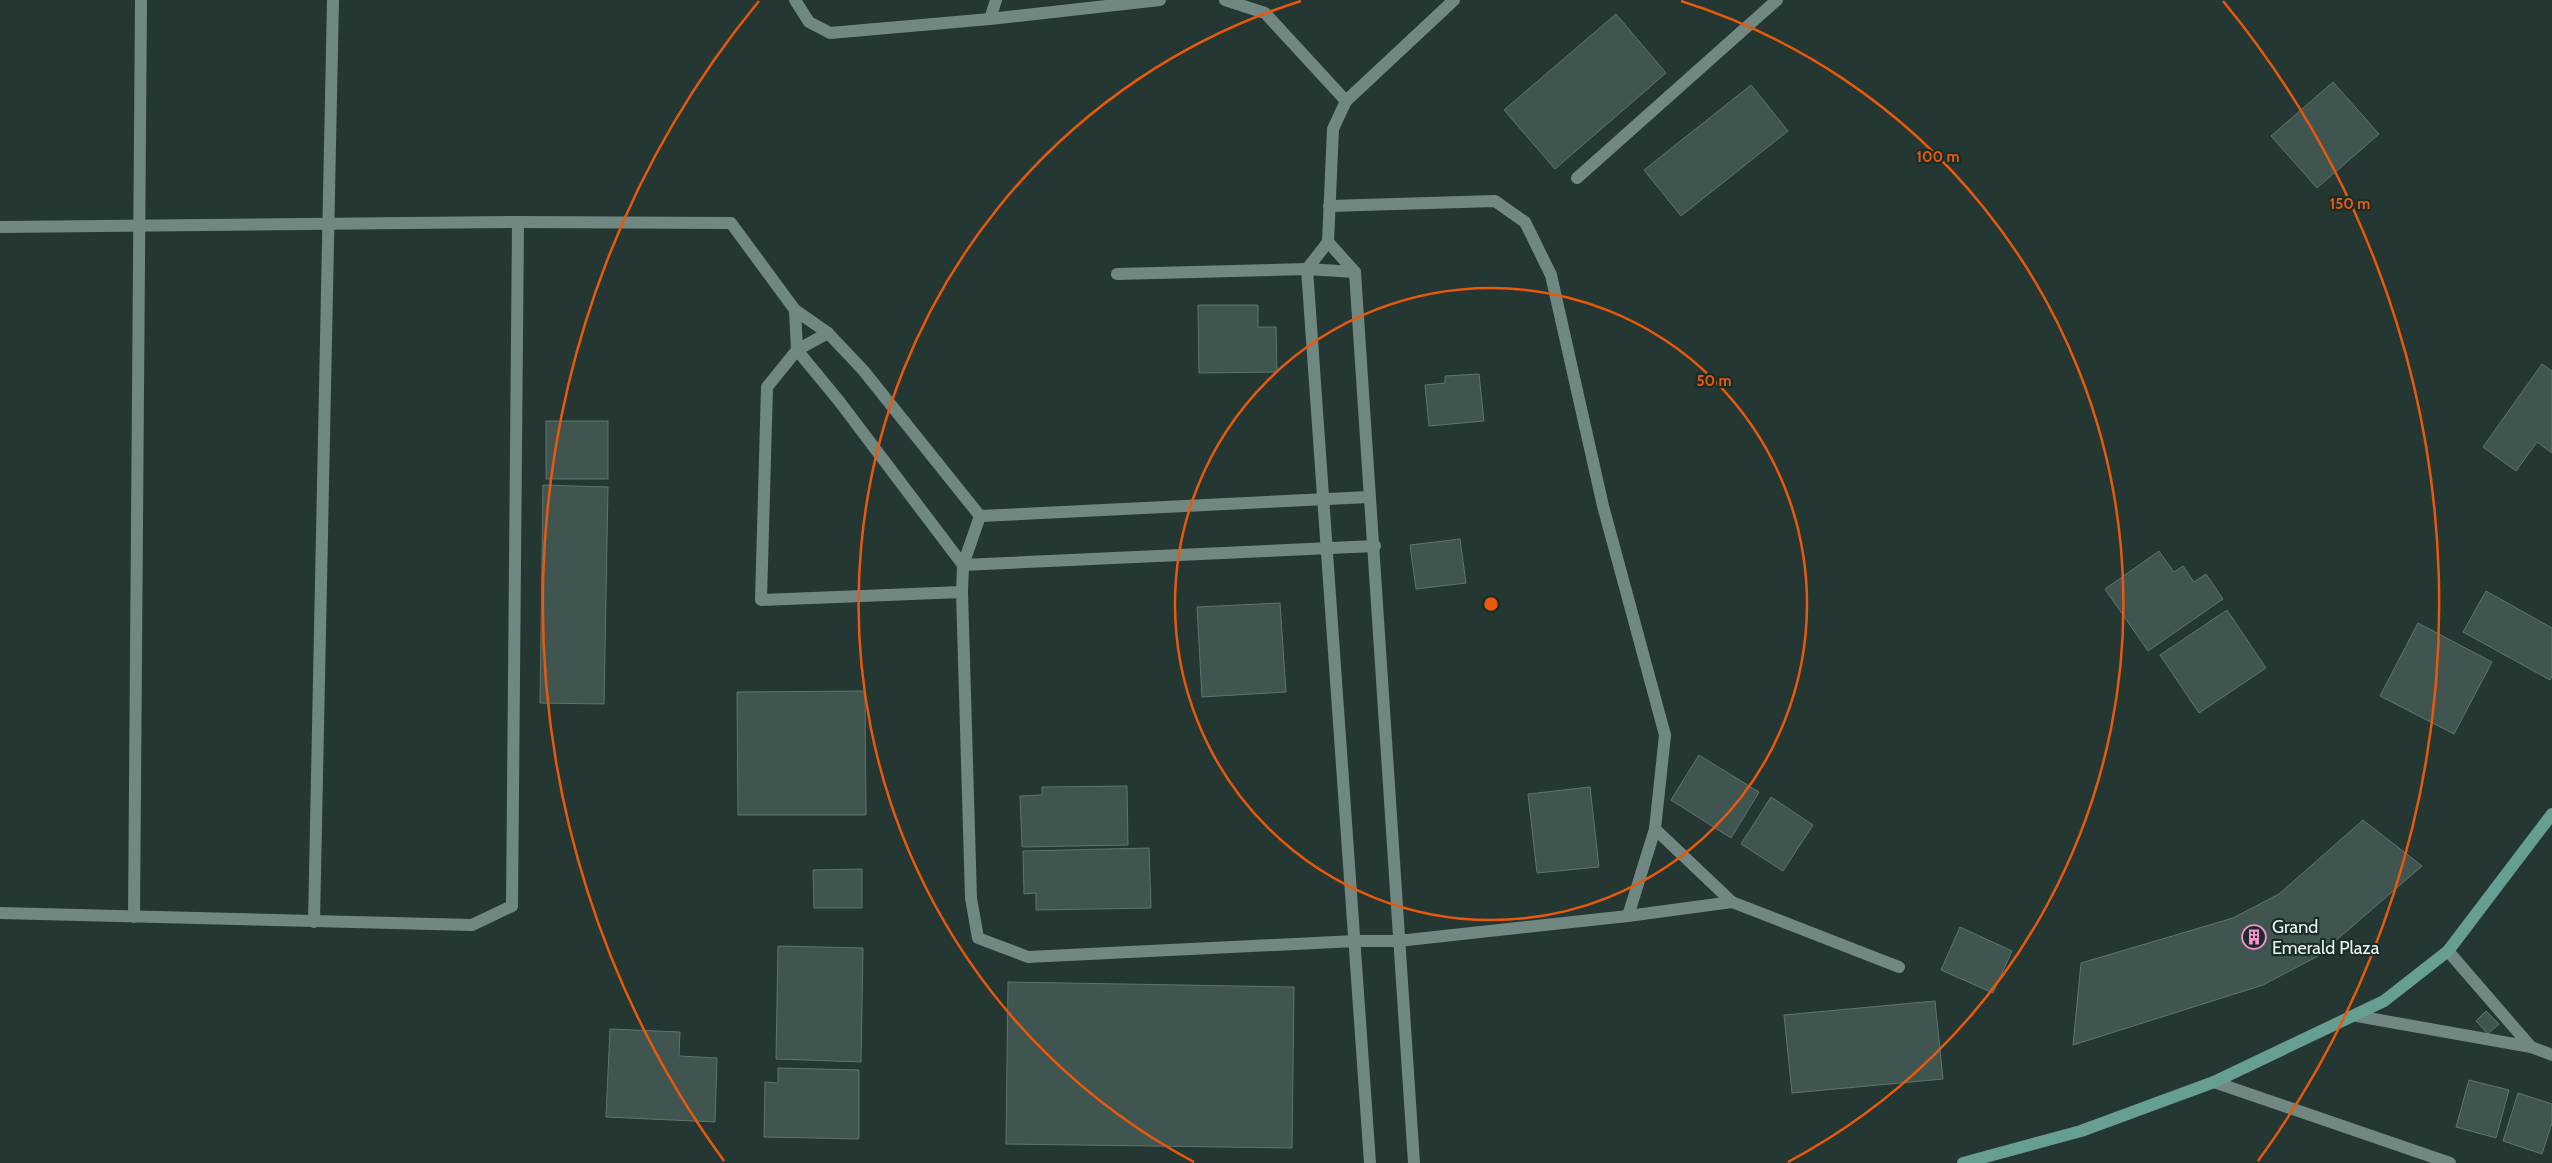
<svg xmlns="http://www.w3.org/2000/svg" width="2552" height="1163" viewBox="0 0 2552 1163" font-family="Cabin,sans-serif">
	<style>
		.building { fill: #415550; stroke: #5f746e }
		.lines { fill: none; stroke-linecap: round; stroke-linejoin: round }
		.minor { stroke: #718781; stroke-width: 12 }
		.secondary { stroke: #679e92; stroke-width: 12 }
		.ring { fill: none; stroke: #e8590c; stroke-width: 2.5 }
		.labels { text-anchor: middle; stroke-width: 4.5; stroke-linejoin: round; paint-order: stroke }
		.poi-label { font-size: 18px; fill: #ebf6f3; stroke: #1a2d28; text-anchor: start }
		.centre { fill: #e8590c; stroke: #1a2d28; stroke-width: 2.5 }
		.ring-label { font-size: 15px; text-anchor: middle; font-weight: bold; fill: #e8590c; stroke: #1a2d28; stroke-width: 4.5; stroke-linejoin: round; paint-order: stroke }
	</style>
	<rect width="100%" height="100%" fill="#243732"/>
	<!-- building -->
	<g class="building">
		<polygon points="1616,14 1666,73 1555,169 1504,110"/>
		<polygon points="2333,82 2379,134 2317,188 2271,136"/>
		<polygon points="1751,85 1788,131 1681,216 1644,170"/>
		<polygon points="1198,305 1258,305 1258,327 1276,327 1277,372 1199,373"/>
		<polygon points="2542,364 2552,371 2552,453 2537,442 2516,471 2483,447"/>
		<polygon points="1479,374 1484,421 1429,426 1425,385 1445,383 1445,376"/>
		<rect x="546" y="421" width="62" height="58"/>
		<polygon points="543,485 608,487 604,704 540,703"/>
		<polygon points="1460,539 1466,583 1416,589 1410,545"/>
		<polygon points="2159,551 2174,572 2183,566 2194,582 2206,574 2223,599 2148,651 2105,589"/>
		<polygon points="2486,591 2552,628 2552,676 2550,680 2463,632"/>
		<polygon points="1280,603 1286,692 1202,697 1197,607"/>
		<polygon points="2227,610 2266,668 2199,713 2160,655"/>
		<polygon points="2418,623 2492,662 2454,734 2380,696"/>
		<polygon points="865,691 866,815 738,815 737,692"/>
		<polygon points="1699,755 1759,792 1731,838 1671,800"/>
		<polygon points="1127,786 1128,845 1022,847 1020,796 1042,795 1042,787"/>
		<polygon points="1590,787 1599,867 1537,873 1528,794"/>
		<polygon points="1771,797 1813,825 1783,871 1741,844"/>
		<polygon points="2363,820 2422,866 2318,956 2263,985 2073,1045 2081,963 2233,918 2279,894"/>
		<polygon points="1149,848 1151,908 1036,910 1036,893 1024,894 1023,851"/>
		<polygon points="862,869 862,908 814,908 813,870"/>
		<polygon points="1960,927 2012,951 1993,993 1941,970"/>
		<polygon points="778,946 863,948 861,1062 776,1059"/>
		<polygon points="1008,982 1294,987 1292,1148 1006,1144"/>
		<polygon points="1935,1001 1943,1079 1792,1093 1784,1015"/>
		<polygon points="2486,1011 2499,1024 2488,1034 2476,1021"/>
		<polygon points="610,1029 680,1032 679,1056 717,1058 715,1122 606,1117"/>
		<polygon points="778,1068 859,1070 859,1139 764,1137 765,1082 778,1083"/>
		<polygon points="2469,1080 2509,1090 2496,1138 2456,1127"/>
		<polygon points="2518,1093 2552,1104 2552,1123 2542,1154 2503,1141"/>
	</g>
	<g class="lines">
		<!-- minor -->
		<g class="minor">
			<polyline points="795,0 809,22 830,33 990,19 1160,0"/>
			<polyline points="1225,0 1265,13 1346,101"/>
			<polyline points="990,19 996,0"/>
			<polyline points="1577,178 1777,0"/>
			<polyline points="1329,206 1495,201 1525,222 1551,275 1603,506 1665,735 1655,829 1628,916"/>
			<polyline points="0,227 518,222 731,223 795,310 828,333 863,370 980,516 1369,497"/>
			<polyline points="1328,242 1355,272 1414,1163"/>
			<polyline points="1117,274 1307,269 1355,272"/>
			<polyline points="795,310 797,350 839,401 963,565"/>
			<polyline points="828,333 797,350 767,387 761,600 962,592"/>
			<polyline points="980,516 963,565 962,592 971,898 978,938 1028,957 1355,941 1398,941 1628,916 1732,902 1899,967"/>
			<polyline points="963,565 1375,546"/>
			<polyline points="1655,829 1732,902"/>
			<polyline points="0,913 472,925 512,906 518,222"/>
			<polyline points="134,917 141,0"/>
			<polyline points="314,922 333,0"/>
			<polyline points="2448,951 2531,1047"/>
			<polyline points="2357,1016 2531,1047 2552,1055"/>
			<polyline points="2214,1082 2450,1163"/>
			<polyline points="1370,1163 1307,269 1328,242 1333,129 1346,101 1454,0"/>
		</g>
		<!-- secondary -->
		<polyline class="secondary" points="1963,1163 2081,1131 2214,1082 2384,1001 2448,951 2552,814"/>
	</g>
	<!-- distance rings -->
	<g class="ring">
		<circle cx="1491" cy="604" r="316"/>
		<path d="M1194 1162A632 632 0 0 1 1301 1M1681 1A632 632 0 0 1 1788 1162"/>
		<path d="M724 1161A948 948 0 0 1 759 1M2223 1A948 948 0 0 1 2258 1161"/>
	</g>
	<!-- icons -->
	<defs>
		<g id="building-ring" transform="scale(1.25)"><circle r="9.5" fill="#1a2d28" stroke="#f690d0" stroke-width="1.5"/><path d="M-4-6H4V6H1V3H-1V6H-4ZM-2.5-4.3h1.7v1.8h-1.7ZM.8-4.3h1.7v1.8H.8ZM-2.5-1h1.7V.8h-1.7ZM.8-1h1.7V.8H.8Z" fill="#f690d0"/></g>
	</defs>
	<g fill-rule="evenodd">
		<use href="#building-ring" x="2254" y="937"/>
	</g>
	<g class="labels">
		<!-- poi labels -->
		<g class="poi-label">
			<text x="2272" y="933">Grand<tspan x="2272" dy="21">Emerald Plaza</tspan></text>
		</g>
	</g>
	<circle cx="1491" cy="604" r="8" class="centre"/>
	<g class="ring-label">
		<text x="1938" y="162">100 m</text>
		<text x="2350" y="209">150 m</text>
		<text x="1714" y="386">50 m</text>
	</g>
</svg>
